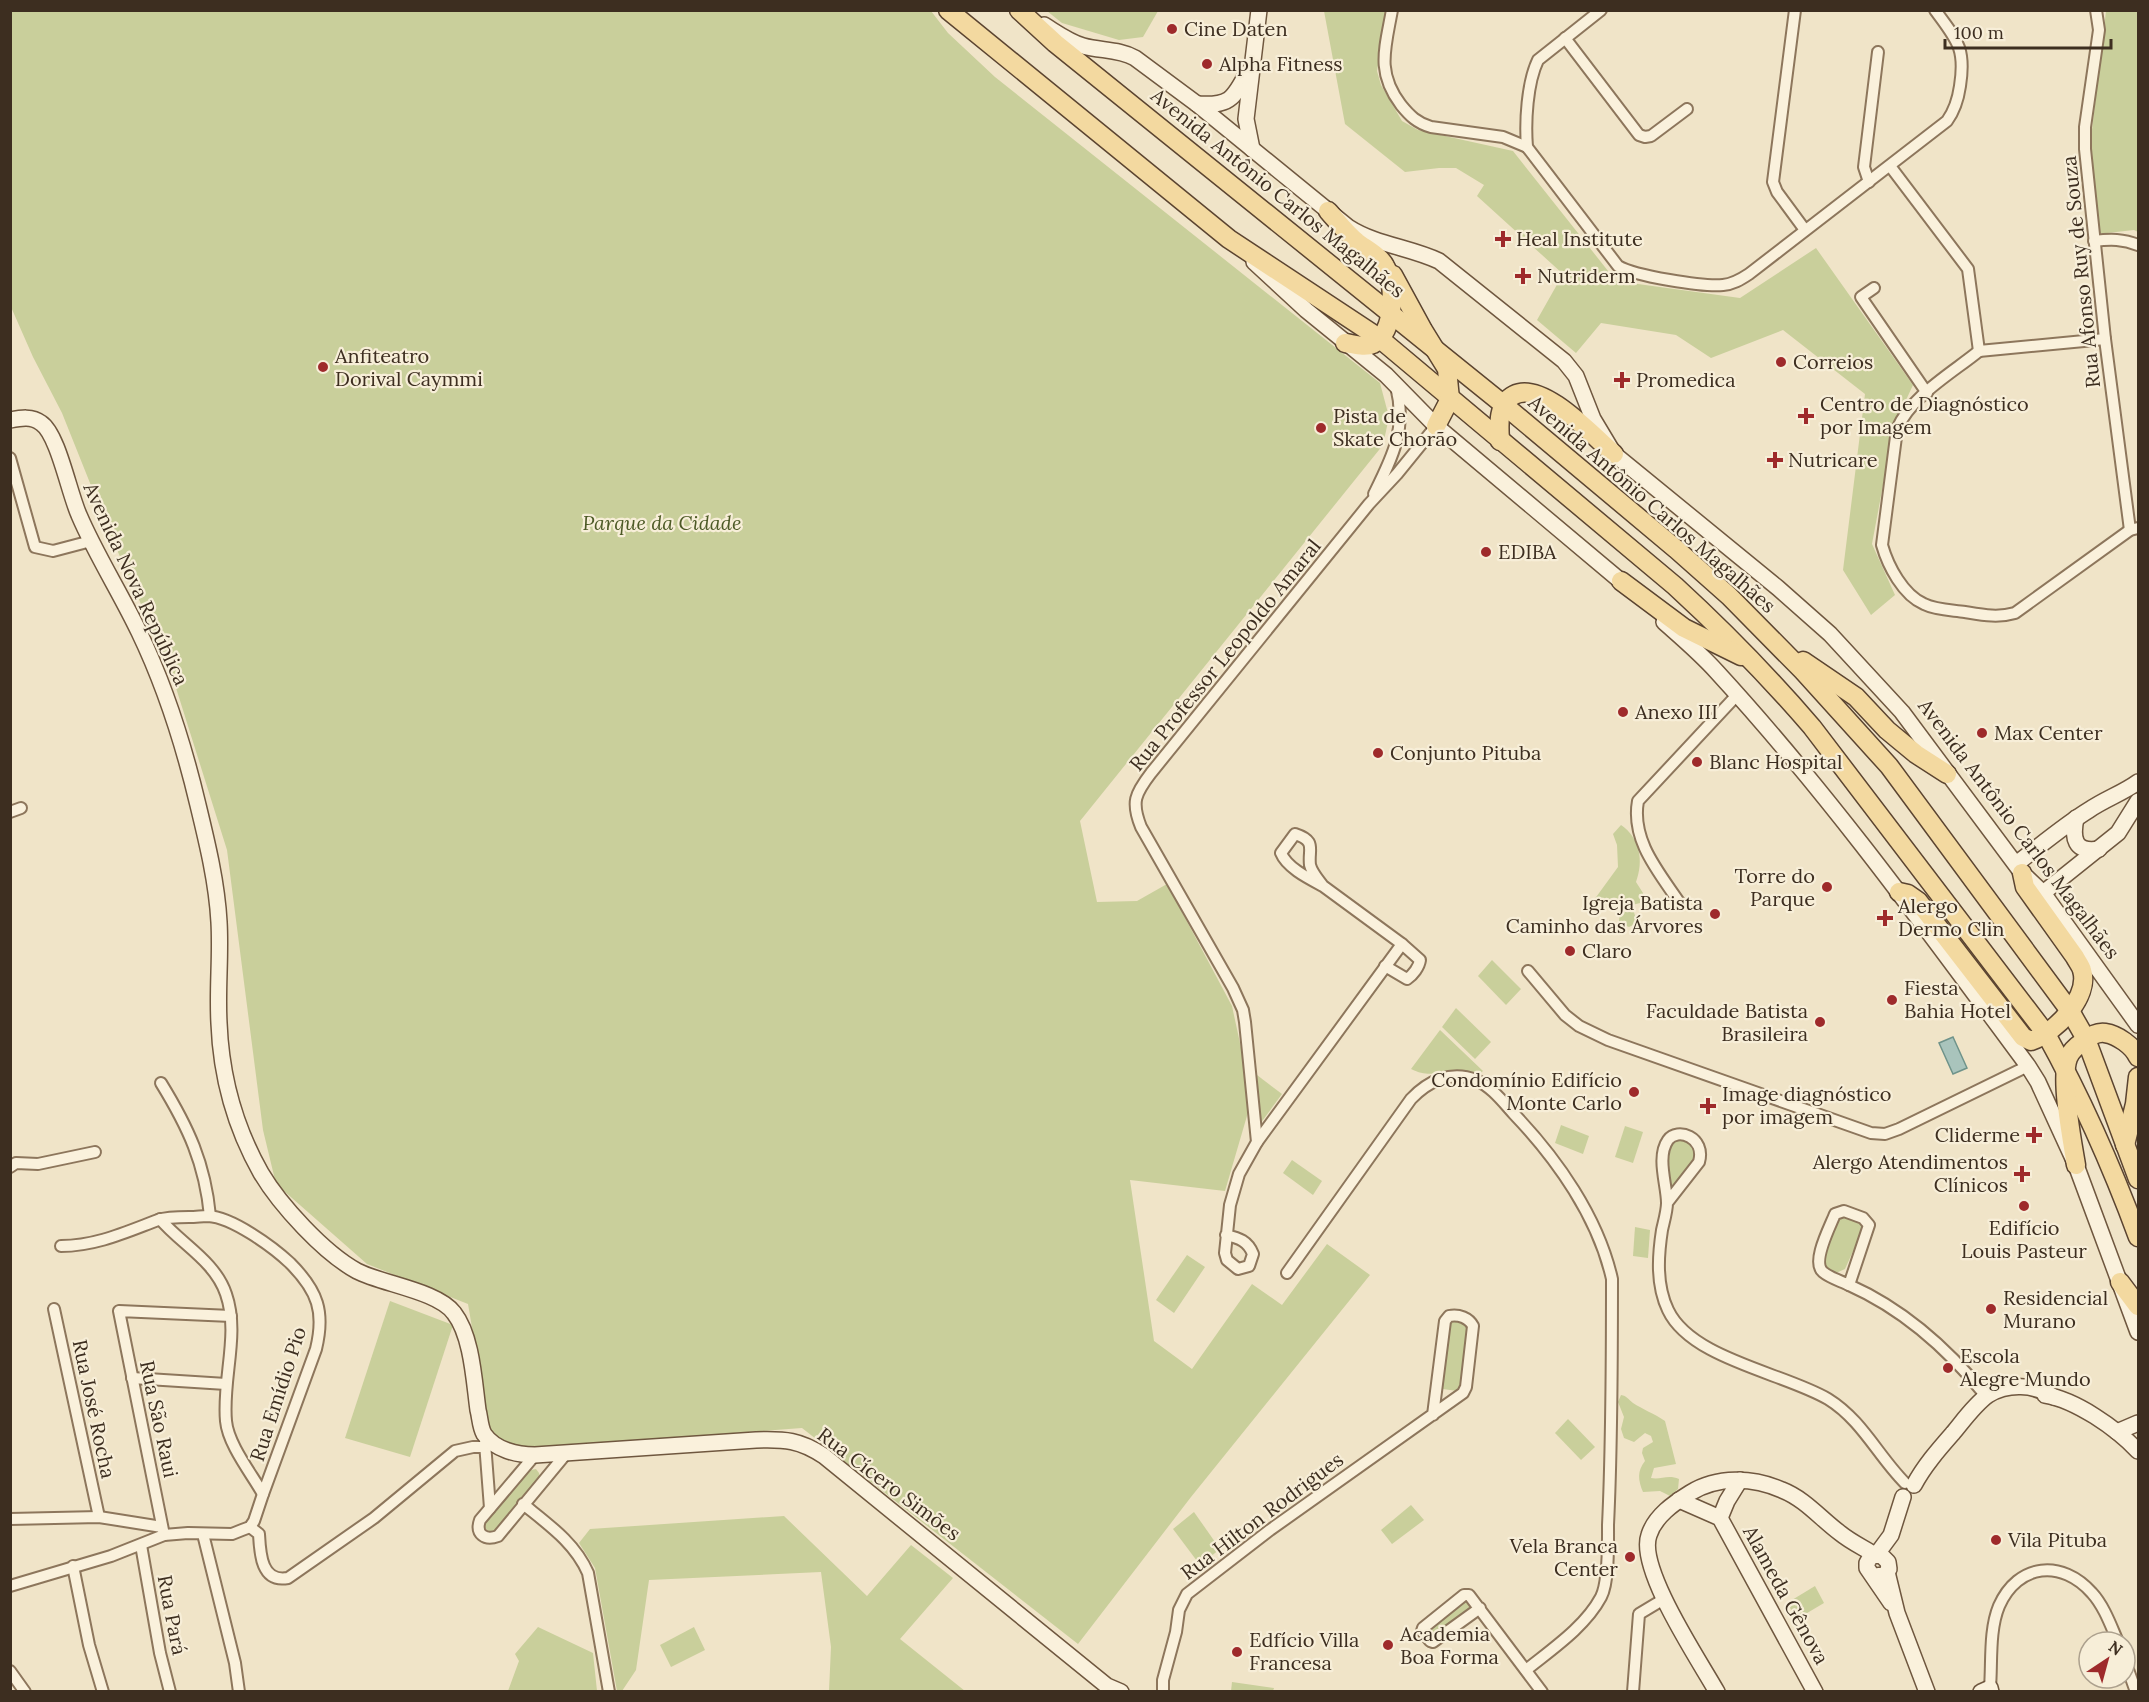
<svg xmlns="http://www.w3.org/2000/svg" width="2149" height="1702" viewBox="0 0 2149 1702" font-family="Lora,serif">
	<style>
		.green { fill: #c9cf9b }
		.water { fill: #a9c4bc; stroke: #6f938a; stroke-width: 1.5 }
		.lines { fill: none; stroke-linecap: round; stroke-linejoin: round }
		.street-casing { stroke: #8d765c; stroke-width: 14 }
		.secondary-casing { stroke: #6f573f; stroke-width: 18 }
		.primary-casing { stroke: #5b4430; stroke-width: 21 }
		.street { stroke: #faf1dc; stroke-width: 10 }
		.secondary { stroke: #faf1dc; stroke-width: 15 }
		.primary { stroke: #f3d9a0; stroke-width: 18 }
		.poi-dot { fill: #9e2a2b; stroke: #f7eed8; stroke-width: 2 }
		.labels { text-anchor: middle; stroke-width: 4.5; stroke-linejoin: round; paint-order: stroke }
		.poi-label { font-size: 20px; fill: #3d2e20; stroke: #f7eed8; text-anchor: start }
		.street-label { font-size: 20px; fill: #3d2e20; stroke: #f7eed8 }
		.park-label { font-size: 20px; font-style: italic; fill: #4d5a26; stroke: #f7eed8 }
	</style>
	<rect width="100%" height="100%" fill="#f0e4c8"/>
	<!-- green -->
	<g class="green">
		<polygon points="10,11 931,11 948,33 995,77 1380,383 1389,417 1383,445 1080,821 1097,902 1137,901 1167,884 1232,1006 1243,1057 1249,1109 1225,1191 1130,1180 1154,1341 1192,1369 1252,1284 1282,1305 1327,1244 1370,1275 1191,1497 1078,1644 802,1428 493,1451 468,1304 367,1264 276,1184 263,1130 227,850 171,672 114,543 62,413 33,357 11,307"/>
		<polygon points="1047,11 1158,11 1143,37 1119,40 1062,23"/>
		<polygon points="1324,11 1387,11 1377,71 1381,85 1402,121 1418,130 1513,151 1616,281 1740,298 1816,248 1913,385 1894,426 1872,544 1895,595 1871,615 1843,570 1865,394 1783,330 1711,358 1676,335 1601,323 1576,353 1537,320 1563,274 1477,196 1484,185 1456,168 1439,168 1405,172 1345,124"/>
		<polygon points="2106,11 2138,11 2138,232 2134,230 2098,234 2091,138"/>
		<path d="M1621,825C1640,838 1644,861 1636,882L1643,893L1644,902L1632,905L1637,923L1629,927L1619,923L1620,902L1612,899L1598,908L1594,905V900L1618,867L1617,845L1613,834Z"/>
		<polygon points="1492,960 1521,989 1506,1005 1478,976"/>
		<polygon points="1456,1008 1491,1042 1475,1059 1442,1027"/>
		<path d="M1440,1030L1483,1071L1477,1076C1471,1074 1465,1072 1458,1072C1439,1070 1431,1079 1411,1069Z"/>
		<polygon points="1257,1075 1282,1094 1260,1124"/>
		<polygon points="1561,1125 1589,1136 1583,1154 1555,1143"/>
		<polygon points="1625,1126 1643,1132 1633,1163 1615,1157"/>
		<polygon points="1683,1139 1695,1147 1697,1159 1671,1188 1668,1149 1671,1142"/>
		<polygon points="1292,1160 1322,1181 1313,1195 1283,1173"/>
		<polygon points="1839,1215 1850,1217 1860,1222 1863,1229 1845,1269 1836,1273 1823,1267 1822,1254"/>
		<polygon points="1635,1227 1650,1230 1648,1258 1633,1256"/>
		<polygon points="1187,1255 1205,1267 1174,1313 1156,1300"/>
		<polygon points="390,1301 453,1325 410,1457 345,1438"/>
		<polygon points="1452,1319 1465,1322 1469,1330 1463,1383 1457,1391 1443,1389 1439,1378 1445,1325"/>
		<path d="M1621,1395C1627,1396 1628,1399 1633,1403C1642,1409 1655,1414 1665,1421L1676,1464L1654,1468L1651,1478C1661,1480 1668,1474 1679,1479L1678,1489L1670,1496L1660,1491L1643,1492C1638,1480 1637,1471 1645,1461L1642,1453L1643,1448L1653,1442L1651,1436L1645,1433L1634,1442L1624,1438L1621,1429L1624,1417L1618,1402Z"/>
		<polygon points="1568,1419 1595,1447 1581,1460 1555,1433"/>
		<polygon points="536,1469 539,1473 540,1478 496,1531 491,1533 485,1528 484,1524 531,1470"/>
		<polygon points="1411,1505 1424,1520 1392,1544 1381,1530"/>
		<polygon points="1194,1512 1220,1549 1200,1565 1173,1529"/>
		<polygon points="784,1516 867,1596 911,1545 953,1578 900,1639 965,1691 829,1691 831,1647 821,1572 649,1580 636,1670 622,1691 617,1691 595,1568 579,1543 590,1529"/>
		<polygon points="1815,1586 1824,1603 1797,1619 1787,1603"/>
		<polygon points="1470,1596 1478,1609 1435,1642 1426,1630"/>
		<polygon points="538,1627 593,1653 597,1691 508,1691 519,1661 515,1654"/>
		<polygon points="694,1627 705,1650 671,1667 660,1645"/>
		<polygon points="1232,1682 1274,1688 1273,1691 1231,1691"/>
	</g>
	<!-- water -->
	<polygon class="water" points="1953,1037 1967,1068 1953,1074 1939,1043"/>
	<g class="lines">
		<!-- street casing -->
		<g class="street-casing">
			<g id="street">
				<path d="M1392,10C1385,49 1376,72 1401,105C1410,116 1417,123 1431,127L1503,137L1527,147"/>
				<path d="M1601,10L1538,60C1527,83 1525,122 1527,147L1618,266C1634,276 1704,287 1723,285C1733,284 1740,280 1749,274L1947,121C1955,110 1958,100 1960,86C1966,48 1957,40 1935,10"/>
				<polyline points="1795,10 1773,182 1777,192 1805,230"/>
				<polyline points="2096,10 2099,30 2085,127 2085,149 2105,339 2130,530"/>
				<polyline points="1565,38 1639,135 1645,137 1651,136 1687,109"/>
				<polyline points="1890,166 1968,269 1979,351"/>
				<polyline points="1869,182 1864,167 1878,52"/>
				<path d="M2094,241C2111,239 2123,239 2138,245"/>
				<polyline points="1874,288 1861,297 1927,393"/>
				<path d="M1979,351C1952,373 1911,396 1897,429L1882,545C1888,566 1903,595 1924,604C1936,610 1952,610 1965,612C1983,615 1998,618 2015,613L2130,530L2138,528"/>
				<polyline points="1979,351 2105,339"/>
				<polyline points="10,458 35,547 53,551 91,541"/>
				<path d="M1374,494C1393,456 1407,429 1396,386"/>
				<polyline points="10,812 21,808"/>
				<path d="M1679,902C1658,871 1631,840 1638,801L1737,695"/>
				<path d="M1385,966L1407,979C1413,975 1419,967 1420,960L1402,944"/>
				<polyline points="1528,971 1565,1015 1579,1026 1608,1040 1871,1133 1885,1134 1899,1129 2028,1066"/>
				<path d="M161,1083C188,1127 205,1163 210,1216"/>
				<path d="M1257,1142L1402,944L1323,886C1310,879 1287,868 1281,853L1295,834C1317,841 1308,849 1310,865C1312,873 1318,879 1323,886"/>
				<polyline points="10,1167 16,1163 38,1164 95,1152"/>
				<path d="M1667,1203L1699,1162C1706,1137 1677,1127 1668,1140C1656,1157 1667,1185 1667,1203C1667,1211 1664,1221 1662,1230C1658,1256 1656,1285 1668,1310C1691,1359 1784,1373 1828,1399C1862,1420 1878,1456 1905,1483"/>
				<path d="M1844,1211L1863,1218L1869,1225L1849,1285C1841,1281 1830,1278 1823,1272C1811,1262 1830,1227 1835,1214Z"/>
				<path d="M160,1219C181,1244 215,1261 226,1294C240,1334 222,1379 226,1421C228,1444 251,1473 263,1494"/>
				<path d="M1226,1235C1239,1238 1248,1241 1253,1254L1249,1266L1238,1269L1227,1260L1225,1253L1230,1205L1239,1174L1257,1142L1245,1022L1243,1010L1233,988L1141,827C1131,802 1135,794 1151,773L1369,504L1397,474L1436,426"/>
				<path d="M1287,1273L1411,1099C1428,1081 1451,1070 1476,1080C1492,1087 1503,1102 1514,1114C1557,1159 1598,1217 1612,1279C1612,1361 1612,1443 1608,1525C1608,1543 1609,1582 1601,1597C1585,1627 1552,1649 1526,1670"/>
				<path d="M1849,1285C1903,1309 1949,1350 1986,1396"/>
				<polyline points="54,1309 99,1517"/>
				<polyline points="132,1378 226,1384"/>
				<polyline points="485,1443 490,1508"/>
				<path d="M535,1455L480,1520C475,1534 485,1541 498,1536L565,1455"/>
				<path d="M523,1504C549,1525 575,1543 588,1573L609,1692"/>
				<polyline points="10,1519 99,1517 162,1527"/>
				<path d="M250,1527L259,1534C260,1553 261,1583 288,1578L374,1518L455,1451L473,1447H486"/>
				<polyline points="203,1534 235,1663 239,1692"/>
				<polyline points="164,1535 119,1311 231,1316"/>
				<polyline points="141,1545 160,1653 170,1692"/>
				<polyline points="73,1566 89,1645 103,1692"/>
				<path d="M10,1586L111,1556L164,1535L188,1533L232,1534L242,1530L250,1527L254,1521L263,1494L316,1349C325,1312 318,1291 290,1263C273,1247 232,1217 208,1216C202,1216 196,1217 189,1217C179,1217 167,1217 158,1220C126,1232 96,1246 61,1246"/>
				<polyline points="1480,1608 1433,1642 1430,1641 1422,1631 1423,1628 1464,1595 1469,1595 1542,1692"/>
				<polyline points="2125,1661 2136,1692"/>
				<polyline points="10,1671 25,1692"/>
				<path d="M1990,1688C1992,1662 1989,1630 1999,1606C2018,1563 2062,1559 2092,1593C2104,1606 2111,1626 2118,1642"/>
				<path d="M1163,1692V1680L1176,1632L1179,1610L1187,1594L1270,1530L1463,1393L1466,1387L1473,1326C1469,1318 1459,1314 1449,1316L1445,1321L1433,1415"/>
				<polyline points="1633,1692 1639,1614 1664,1599"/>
			</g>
		</g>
		<!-- secondary casing -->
		<g class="secondary-casing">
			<g id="secondary">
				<path d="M1044,25C1057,33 1069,42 1083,46C1101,51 1119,49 1135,58L1197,104L1348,227C1376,245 1409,247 1439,261L1564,361L1576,376L1593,419L1614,454L1778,588L1830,634L1902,712L2022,873L2043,893L2138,1025"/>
				<path d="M1197,104C1229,106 1233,100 1247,73"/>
				<polyline points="1252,149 1246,119 1259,10"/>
				<polyline points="1254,262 1306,310 1386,375 1436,426 1629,588"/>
				<path d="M10,420C21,418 32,416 41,423C58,434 69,493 79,515C96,555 120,592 139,632C165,686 184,746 198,805C207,842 217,883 219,922C221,956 217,989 219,1023C221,1075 235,1127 261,1173C280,1205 324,1253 357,1271C382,1284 438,1291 454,1313C472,1336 474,1381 478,1410C480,1417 480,1427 484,1434C495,1450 517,1455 535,1455L756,1440C785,1439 800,1440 824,1456L1107,1686L1121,1692"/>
				<path d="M1664,622C1682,638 1701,654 1717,672C1830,795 1928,931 2028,1066L2038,1082L2076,1165L2138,1332"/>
				<path d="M2076,818C2072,838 2074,853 2099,849"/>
				<path d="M2016,864C2040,846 2063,826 2089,810C2105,799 2123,793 2138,782"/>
				<polyline points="2043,893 2118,833 2138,801"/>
				<path d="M2045,1395C2076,1400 2116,1428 2138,1451"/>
				<polyline points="2117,1432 2138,1423"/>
				<path d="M1914,1485C1924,1466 1939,1449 1953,1433C1963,1421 1975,1404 1988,1395C2008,1383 2034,1384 2054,1397"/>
				<polyline points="1679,1500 1720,1518 1815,1692"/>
				<polyline points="1720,1518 1727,1501 1740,1480"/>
				<polyline points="1877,1554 1891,1535 1903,1497"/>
				<polyline points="1887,1572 1897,1613 1927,1692"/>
				<polyline points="1874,1576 1885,1575 1889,1569 1888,1562 1881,1555 1871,1556 1867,1563 1867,1568 1891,1603"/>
				<path d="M1717,1692C1699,1660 1637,1568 1649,1535C1655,1516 1674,1503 1690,1493C1717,1476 1753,1477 1782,1490C1805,1499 1821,1519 1840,1533C1851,1542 1864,1548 1875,1555"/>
				<polyline points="1981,1692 1990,1688 1991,1692"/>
			</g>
		</g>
		<!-- primary casing -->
		<g class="primary-casing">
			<g id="primary">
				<path d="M948,10L1229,239L1379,338L1675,586C1724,631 1769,677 1812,727L2046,1034C2082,1099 2112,1167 2138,1237"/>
				<polyline points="1019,10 1055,43 1504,405 1676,549 1729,596 1803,671 1889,766 2070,1011 2086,1039 2138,1179"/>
				<path d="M1328,211C1337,221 1346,233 1357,242C1366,249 1380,256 1385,266C1396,285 1395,333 1373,344C1364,348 1354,344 1345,343"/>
				<polyline points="1393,275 1423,330 1447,369 1450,399 1436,426"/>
				<path d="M1500,441C1499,425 1497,404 1514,395C1542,380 1593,436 1614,454"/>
				<polyline points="1621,581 1684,628 1741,656"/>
				<polyline points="1803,661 1856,697 1887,730 1916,754 1947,774"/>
				<path d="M1899,892L1908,894L1918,901L2023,1037L2031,1041C2055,1033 2090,997 2082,970C2081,966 2077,961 2075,957L2025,887L2022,873"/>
				<polyline points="2125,1145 2135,1104 2138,1077"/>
				<path d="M2076,1165C2072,1141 2060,1079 2068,1058C2071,1050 2078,1045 2084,1041C2090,1036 2098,1032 2105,1033C2118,1035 2133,1046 2138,1057"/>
				<polyline points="2120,1282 2138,1306"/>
			</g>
		</g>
		<!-- street -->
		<use href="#street" class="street"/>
		<!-- secondary -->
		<use href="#secondary" class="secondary"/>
		<!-- primary -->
		<use href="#primary" class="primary"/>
	</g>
	<!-- markers -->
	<g class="poi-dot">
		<circle cx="1172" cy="29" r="6"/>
		<circle cx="1207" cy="64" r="6"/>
		<path d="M1500 230h6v6h6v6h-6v6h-6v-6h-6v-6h6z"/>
		<path d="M1520 267h6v6h6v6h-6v6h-6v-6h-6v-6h6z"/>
		<circle cx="1781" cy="362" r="6"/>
		<circle cx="323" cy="367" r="6"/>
		<path d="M1619 371h6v6h6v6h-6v6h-6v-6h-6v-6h6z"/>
		<path d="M1803 407h6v6h6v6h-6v6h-6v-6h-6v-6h6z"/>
		<circle cx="1321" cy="428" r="6"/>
		<path d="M1772 451h6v6h6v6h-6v6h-6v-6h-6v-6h6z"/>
		<circle cx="1486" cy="552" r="6"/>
		<circle cx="1623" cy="712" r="6"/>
		<circle cx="1982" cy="733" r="6"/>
		<circle cx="1378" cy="753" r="6"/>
		<circle cx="1697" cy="762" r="6"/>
		<circle cx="1827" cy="887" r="6"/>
		<circle cx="1715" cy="914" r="6"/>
		<path d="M1882 909h6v6h6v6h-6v6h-6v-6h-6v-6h6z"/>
		<circle cx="1570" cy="951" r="6"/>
		<circle cx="1892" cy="1000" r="6"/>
		<circle cx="1820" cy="1022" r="6"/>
		<circle cx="1634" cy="1092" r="6"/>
		<path d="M1705 1097h6v6h6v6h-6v6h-6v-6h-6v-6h6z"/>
		<path d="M2031 1126h6v6h6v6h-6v6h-6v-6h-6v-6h6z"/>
		<path d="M2019 1165h6v6h6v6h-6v6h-6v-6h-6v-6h6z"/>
		<circle cx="2024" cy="1206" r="6"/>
		<circle cx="1991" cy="1309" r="6"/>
		<circle cx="1948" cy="1368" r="6"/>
		<circle cx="1996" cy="1540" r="6"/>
		<circle cx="1630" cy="1557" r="6"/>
		<circle cx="1388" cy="1645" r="6"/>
		<circle cx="1237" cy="1652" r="6"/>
	</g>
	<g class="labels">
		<!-- poi labels -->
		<g class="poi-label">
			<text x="1184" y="36">Cine Daten</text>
			<text x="1219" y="71">Alpha Fitness</text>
			<text x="1516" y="246">Heal Institute</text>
			<text x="1537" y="283">Nutriderm</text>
			<text x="335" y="363">Anfiteatro<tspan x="335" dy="23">Dorival Caymmi</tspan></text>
			<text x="1793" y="369">Correios</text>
			<text x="1636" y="387">Promedica</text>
			<text x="1820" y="411">Centro de Diagnóstico<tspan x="1820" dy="23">por Imagem</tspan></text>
			<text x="1333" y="423">Pista de<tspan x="1333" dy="23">Skate Chorão</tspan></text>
			<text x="1788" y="467">Nutricare</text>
			<text x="1498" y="559">EDIBA</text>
			<text x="1635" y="719">Anexo III</text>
			<text x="1994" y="740">Max Center</text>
			<text x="1390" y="760">Conjunto Pituba</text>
			<text x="1709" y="769">Blanc Hospital</text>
			<text x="1815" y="883" text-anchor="end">Torre do<tspan x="1815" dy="23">Parque</tspan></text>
			<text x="1703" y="910" text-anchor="end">Igreja Batista<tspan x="1703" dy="23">Caminho das Árvores</tspan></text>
			<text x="1898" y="913">Alergo<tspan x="1898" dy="23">Dermo Clin</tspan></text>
			<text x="1582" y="958">Claro</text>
			<text x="1904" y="995">Fiesta<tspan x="1904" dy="23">Bahia Hotel</tspan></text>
			<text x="1808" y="1018" text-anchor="end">Faculdade Batista<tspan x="1808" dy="23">Brasileira</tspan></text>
			<text x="1622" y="1087" text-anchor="end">Condomínio Edifício<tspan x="1622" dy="23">Monte Carlo</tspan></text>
			<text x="1722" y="1101">Image diagnóstico<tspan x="1722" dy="23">por imagem</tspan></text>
			<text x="2020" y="1142" text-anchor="end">Cliderme</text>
			<text x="2008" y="1169" text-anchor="end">Alergo Atendimentos<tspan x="2008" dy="23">Clínicos</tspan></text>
			<text x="2024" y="1235" text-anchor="middle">Edifício<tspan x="2024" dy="23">Louis Pasteur</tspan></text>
			<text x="2003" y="1305">Residencial<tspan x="2003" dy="23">Murano</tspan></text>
			<text x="1960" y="1363">Escola<tspan x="1960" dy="23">Alegre Mundo</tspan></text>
			<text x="2008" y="1547">Vila Pituba</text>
			<text x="1618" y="1553" text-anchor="end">Vela Branca<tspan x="1618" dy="23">Center</tspan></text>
			<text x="1400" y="1641">Academia<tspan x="1400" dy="23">Boa Forma</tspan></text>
			<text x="1249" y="1647">Edfício Villa<tspan x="1249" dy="23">Francesa</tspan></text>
		</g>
		<!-- street labels -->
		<g class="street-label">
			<text transform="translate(1278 193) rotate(39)" y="7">Avenida Antônio Carlos Magalhães</text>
			<text transform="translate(2081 272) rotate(-96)" y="7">Rua Afonso Ruy de Souza</text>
			<text transform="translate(1652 504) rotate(41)" y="7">Avenida Antônio Carlos Magalhães</text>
			<text transform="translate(136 584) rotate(65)" y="7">Avenida Nova República</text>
			<text transform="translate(1225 655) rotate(-51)" y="7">Rua Professor Leopoldo Amaral</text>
			<text transform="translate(2019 829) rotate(53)" y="7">Avenida Antônio Carlos Magalhães</text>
			<text transform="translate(278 1394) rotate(-72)" y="7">Rua Emídio Pio</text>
			<text transform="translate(94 1409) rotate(78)" y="7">Rua José Rocha</text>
			<text transform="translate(159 1419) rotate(78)" y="7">Rua São Raui</text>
			<text transform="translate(889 1484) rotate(37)" y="7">Rua Cícero Simões</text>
			<text transform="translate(1262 1516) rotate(-37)" y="7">Rua Hilton Rodrigues</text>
			<text transform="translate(1786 1595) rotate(61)" y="7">Alameda Gênova</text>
			<text transform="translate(172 1615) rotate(79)" y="7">Rua Pará</text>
		</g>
		<!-- park labels -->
		<g class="park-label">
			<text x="662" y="530">Parque da Cidade</text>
		</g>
	</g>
	<!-- border -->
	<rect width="2149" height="1702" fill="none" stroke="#3d2e20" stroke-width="24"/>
	<!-- north arrow -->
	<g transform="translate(2107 1660) rotate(36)"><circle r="28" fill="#f7eed8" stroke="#ada18e" stroke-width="1.5"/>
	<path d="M0-4.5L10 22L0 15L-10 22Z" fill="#9e2a2b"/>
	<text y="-9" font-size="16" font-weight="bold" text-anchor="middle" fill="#3d2e20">N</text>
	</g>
	<!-- scale -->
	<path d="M1945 39v9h166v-9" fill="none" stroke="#3d2e20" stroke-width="3"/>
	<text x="1954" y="39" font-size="18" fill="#3d2e20" stroke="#f7eed8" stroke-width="4.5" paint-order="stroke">100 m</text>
</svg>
